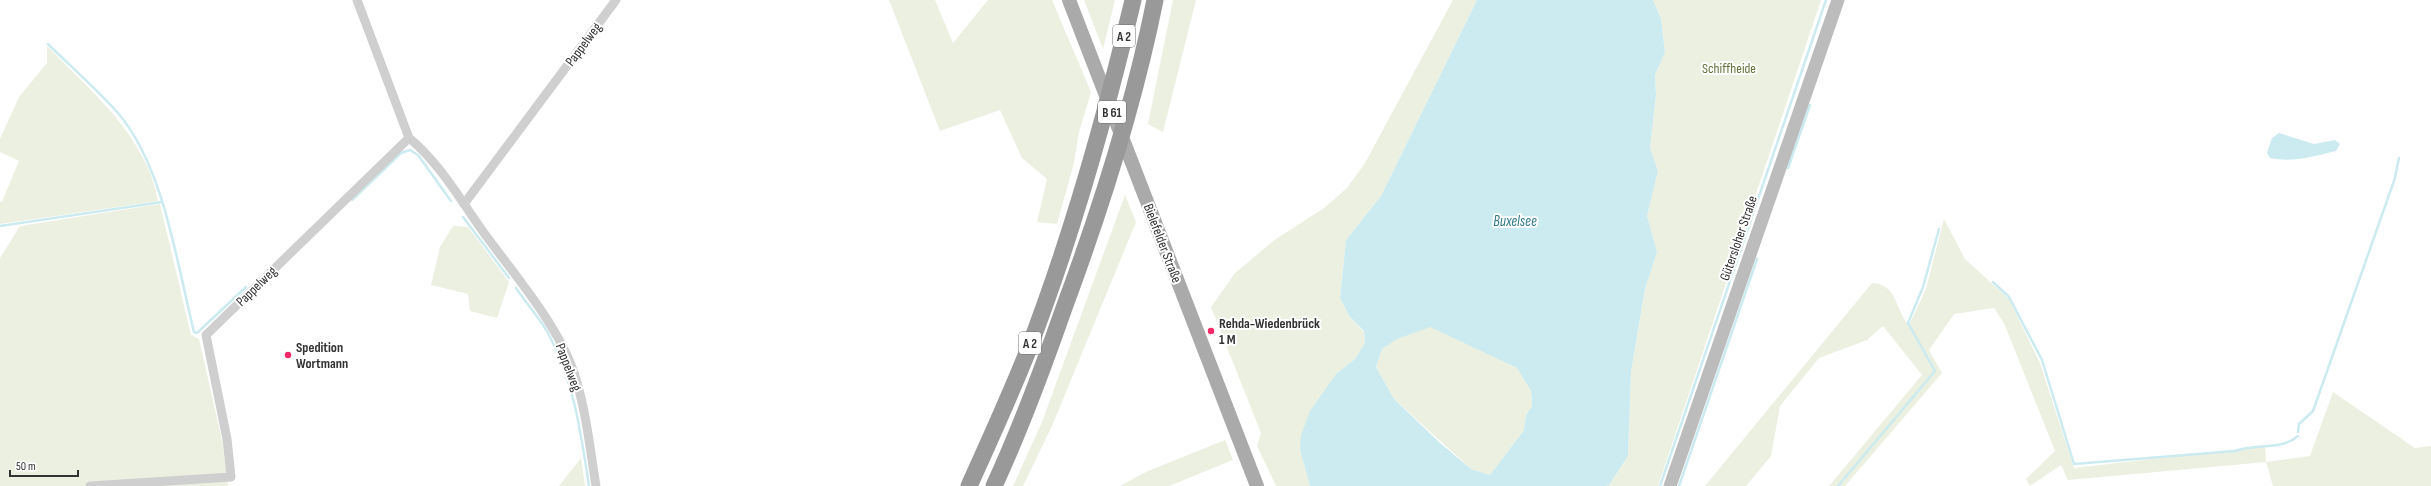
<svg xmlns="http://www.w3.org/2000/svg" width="2431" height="486" viewBox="0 0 2431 486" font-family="'Sofia Sans Condensed',sans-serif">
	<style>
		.green { fill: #ecf0e0 }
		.water { fill: #cbebf0; fill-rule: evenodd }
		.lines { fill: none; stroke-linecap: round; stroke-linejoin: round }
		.stream { stroke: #cbebf0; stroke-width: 2.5 }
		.street { stroke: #cfcfcf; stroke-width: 9 }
		.secondary { stroke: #bcbcbc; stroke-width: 13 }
		.primary { stroke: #aaa; stroke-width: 14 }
		.highway { stroke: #999; stroke-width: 17 }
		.poi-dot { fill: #f52968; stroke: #fff; stroke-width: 1.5 }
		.labels { text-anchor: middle; stroke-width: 4; stroke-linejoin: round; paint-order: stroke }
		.shield { fill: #fff; stroke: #707070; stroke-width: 1 }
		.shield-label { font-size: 13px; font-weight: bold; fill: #323232 }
		.street-label { font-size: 14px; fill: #323232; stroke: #fff }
		.park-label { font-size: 14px; fill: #63733a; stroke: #fff }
		.poi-label { font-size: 14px; font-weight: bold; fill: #323232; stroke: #fff; text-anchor: start }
		.water-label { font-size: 15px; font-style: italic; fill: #317b89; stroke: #fff }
	</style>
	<rect width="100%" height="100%" fill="#fff"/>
	<!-- green -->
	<g class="green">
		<polygon points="889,0 935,0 953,43 988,0 1052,0 1091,92 1079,132 1074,163 1057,224 1037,222 1047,179 1022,158 1000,110 940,131"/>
		<polygon points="1084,0 1115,0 1103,49"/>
		<polygon points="1173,0 1196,0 1163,132 1148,124"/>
		<polygon points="1453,0 1477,0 1381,196 1346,240 1340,298 1349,316 1364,332 1365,343 1355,359 1336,374 1300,450 1310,486 1276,486 1257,446 1261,433 1211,307 1235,273 1276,239 1324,208 1347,188 1365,163"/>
		<polygon points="1653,0 1821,0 1658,486 1605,486 1609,485 1628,456 1631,372 1645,289 1657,252 1647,216 1658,171 1650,148 1656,95 1655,75 1665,52 1661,19"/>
		<path d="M47,46C84,84 126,119 148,168C153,178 155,190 158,201L0,224V201L2,202L19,161L0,152V139L19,97L47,63Z"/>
		<polygon points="1125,195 1136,222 1052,426 1023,486 1013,486 1042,422"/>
		<polygon points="160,204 191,335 199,339 222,440 228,486 0,486 0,258 20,226"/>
		<path d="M1944,219L1965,259L2009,299L2040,363L2074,468L2265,446L2266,462L2310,456L2333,392L2415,448L2431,446V486H2273L2266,462L2068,480L2061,465L2030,486L2026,479L2055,451L2004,323L1994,308L1954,314L1929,350L1942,373L1845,486H1829L1922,375L1883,326L1867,340L1819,358L1780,406L1771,456L1746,486H1705L1872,283C1898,284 1894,309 1909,325L1926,289Z"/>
		<polygon points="453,226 468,227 509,282 497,318 470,311 468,294 431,285 440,247"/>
		<polygon points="1430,326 1517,368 1531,391 1532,406 1526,415 1524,430 1490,475 1471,469 1394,399 1376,367 1382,349 1397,338"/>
		<polygon points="1225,440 1233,460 1169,486 1120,486 1148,471"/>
		<polygon points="581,458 585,486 559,486"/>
	</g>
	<!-- water -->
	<g class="water">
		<path d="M1477,0H1653L1661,19L1665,52L1655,75L1656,95L1650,148L1658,171L1647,216L1657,252L1645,289L1631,372L1628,456L1609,485L1605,486H1310L1300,450L1301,435L1310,411L1336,374L1355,359L1365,343L1364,331L1349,316L1340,298L1346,240L1381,196ZM1430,327L1517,368L1531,391L1532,406L1526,415L1524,430L1490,475L1471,469L1439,442L1394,399L1376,367L1382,349L1397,339Z"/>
		<path d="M2279,133L2314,144L2335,140L2340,144L2336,151C2314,156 2293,163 2270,158L2267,153L2272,138Z"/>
	</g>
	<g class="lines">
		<!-- stream -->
		<g class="stream">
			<path d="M48,44C71,67 97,89 118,113C164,167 177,264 194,332L197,333L246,287"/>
			<polyline points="1788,168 1810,105"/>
			<polyline points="352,200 401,153 410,150 418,155 451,201"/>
			<polyline points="463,217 509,278"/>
			<polyline points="0,226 162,202"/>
			<path d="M1993,282L2009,297L2042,360L2074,464L2235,451C2257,443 2281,451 2298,436"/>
			<path d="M516,288C526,303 539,317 548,333C574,381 581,433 589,486"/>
			<polyline points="2298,432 2299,424 2313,411 2395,178 2399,158"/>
			<polyline points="1660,486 1826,0"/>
			<polyline points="1679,486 1757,259"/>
			<polyline points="1838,486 1935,371 1908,323 1923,287 1939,229"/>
		</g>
		<!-- street -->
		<g class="street">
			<path d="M357,0L409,138C438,161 462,202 484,233C514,274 558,325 574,373C586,409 590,449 596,486"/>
			<polyline points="464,204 616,0"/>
			<polyline points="90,486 231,477 227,439 206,335 409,138"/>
		</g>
		<!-- secondary -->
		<polyline class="secondary" points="1670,486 1838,0"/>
		<!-- primary -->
		<polyline class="primary" points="1069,0 1257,486"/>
		<!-- highway -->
		<g class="highway">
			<path d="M969,486C989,442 1009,398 1027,353C1071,239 1105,119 1133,0"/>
			<path d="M994,486C1021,428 1043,368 1064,308C1101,208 1134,105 1155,0"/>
		</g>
	</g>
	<!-- markers -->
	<g class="poi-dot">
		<circle cx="1211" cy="331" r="4"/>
		<circle cx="288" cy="355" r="4"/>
	</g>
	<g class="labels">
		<!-- shield labels -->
		<g class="shield">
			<rect x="1113" y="25" width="22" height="22" rx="3"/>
			<rect x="1098" y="101" width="28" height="22" rx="3"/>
			<rect x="1019" y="332" width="22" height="22" rx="3"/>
		</g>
		<g class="shield-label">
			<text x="1124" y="41">A 2</text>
			<text x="1112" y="117">B 61</text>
			<text x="1030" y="348">A 2</text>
		</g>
		<!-- street labels -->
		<g class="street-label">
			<text transform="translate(583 44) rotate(-53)" y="5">Pappelweg</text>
			<text transform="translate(1738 238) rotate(-71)" y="5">Gütersloher Straße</text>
			<text transform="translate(1163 243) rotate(69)" y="5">Bielefelder Straße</text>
			<text transform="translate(256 286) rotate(-44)" y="5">Pappelweg</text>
			<text transform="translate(569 367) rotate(69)" y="5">Pappelweg</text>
		</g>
		<!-- park labels -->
		<g class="park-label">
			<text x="1729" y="73">Schiffheide</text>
		</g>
		<!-- poi labels -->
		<g class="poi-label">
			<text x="1219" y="328">Rehda-Wiedenbrück<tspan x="1219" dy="16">1 M</tspan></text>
			<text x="296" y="352">Spedition<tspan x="296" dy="16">Wortmann</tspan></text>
		</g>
		<!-- water labels -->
		<g class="water-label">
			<text x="1515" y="226">Buxelsee</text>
		</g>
	</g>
	<!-- scale -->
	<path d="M10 470v6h68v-6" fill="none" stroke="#323232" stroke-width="2"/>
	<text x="16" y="470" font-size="12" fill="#323232" stroke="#ffffff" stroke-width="3" paint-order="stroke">50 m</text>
</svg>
